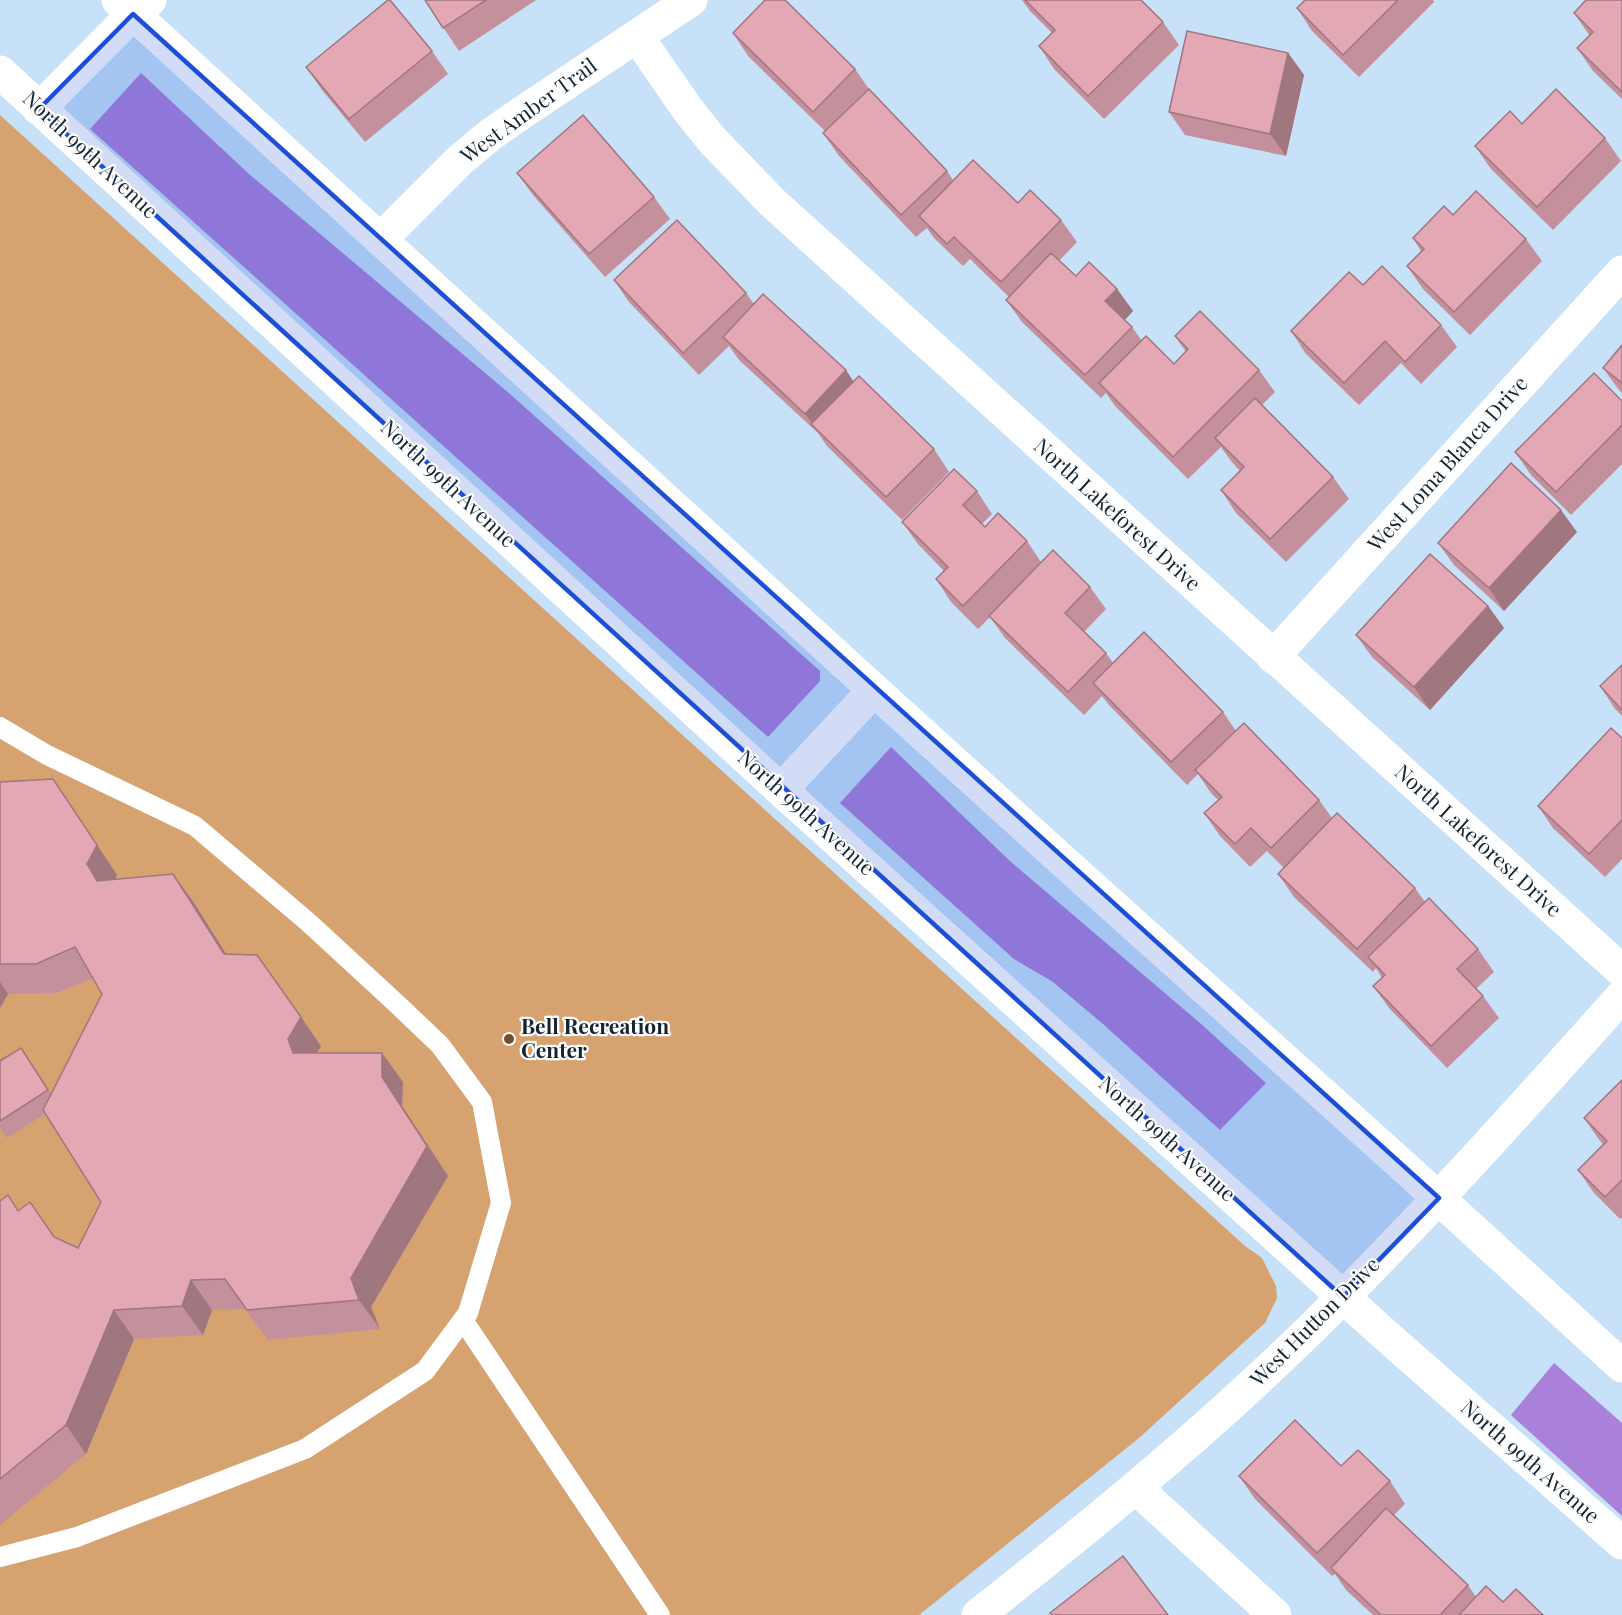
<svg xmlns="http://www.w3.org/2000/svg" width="1622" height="1615" viewBox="0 0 1622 1615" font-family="'Playfair Display',serif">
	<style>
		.green { fill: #d6a270 }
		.water { fill: #aa81da }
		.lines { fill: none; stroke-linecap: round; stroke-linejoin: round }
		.lane { stroke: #fff; stroke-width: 20 }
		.street { stroke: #fff; stroke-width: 33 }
		.secondary { stroke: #fff; stroke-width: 33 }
		.wall { fill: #c4909c }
		.shaded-wall { fill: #a0767f }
		.building { fill: #e4a8b5; stroke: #a0767f; stroke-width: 1.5 }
		.marked { fill: #1d4ed8; fill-opacity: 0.2; stroke: #1d4ed8; stroke-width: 4.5; stroke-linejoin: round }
		.poi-dot { fill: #744f2a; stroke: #fefefe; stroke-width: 2 }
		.labels { text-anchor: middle; stroke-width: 4.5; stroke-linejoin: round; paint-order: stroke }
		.street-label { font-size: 21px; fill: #132533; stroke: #fefefe }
		.poi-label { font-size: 21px; font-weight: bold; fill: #132533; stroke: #fefefe; text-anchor: start }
	</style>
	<rect width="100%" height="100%" fill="#c6e1f8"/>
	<!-- green -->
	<polygon class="green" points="0,115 1245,1246 1262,1258 1276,1286 1277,1298 1265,1323 1139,1438 919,1615 0,1615"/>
	<!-- water -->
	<g class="water">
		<polygon points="141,73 249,174 510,394 820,671 820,681 768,737 90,129"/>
		<polygon points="891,747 1011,862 1200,1023 1266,1083 1220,1130 1103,1024 1053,982 1014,959 840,803"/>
		<polygon points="1554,1363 1622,1423 1622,1516 1511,1415"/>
	</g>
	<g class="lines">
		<!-- lane -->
		<g class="lane">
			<polyline points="0,727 47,755 195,826 308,922 397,1004 440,1045 482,1102 501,1203 468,1313 425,1371 305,1449 77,1537 0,1557"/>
			<polyline points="463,1320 660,1615"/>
		</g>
		<!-- street -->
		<g class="street">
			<polyline points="637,36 688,110 713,141 773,203 1622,971"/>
			<polyline points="39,109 133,14 150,0"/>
			<polyline points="381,239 459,161 490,135 523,112 691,0"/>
			<polyline points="1273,657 1622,272"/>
			<polyline points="1136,1488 1275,1615"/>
		</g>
		<!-- secondary -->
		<g class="secondary">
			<polyline points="118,0 874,690 1084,880 1402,1165 1622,1366"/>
			<polyline points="0,72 781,790 1382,1332 1622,1543"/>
			<polyline points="781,790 874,690"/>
			<path d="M978,1615C1105,1515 1230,1412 1344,1296C1440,1199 1531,1098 1622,996"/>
		</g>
	</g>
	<!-- wall -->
	<g class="wall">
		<polygon points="425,0 536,0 459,51"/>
		<polygon points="1022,0 1141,0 1163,22 1179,45 1104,119 1054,69 1039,46 1052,33 1030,11"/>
		<polygon points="1305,0 1433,0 1434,2 1359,77 1312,31 1297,8"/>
		<polygon points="1622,0 1622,99 1593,71 1577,48 1590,36 1574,13"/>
		<polygon points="733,33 855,69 869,89 947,171 953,180 1061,220 1077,242 1059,261 1076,276 1117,289 1133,311 1125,320 1132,327 1142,341 1174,364 1186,352 1175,336 1259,370 1275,392 1262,405 1333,477 1349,499 1286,562 1236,513 1221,490 1240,471 1231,461 1221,447 1188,479 1115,406 1106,393 1101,398 1022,322 1006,300 1009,297 970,259 963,266 934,238 927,228 916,237 839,156 823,133 825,131 748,56"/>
		<polygon points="432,51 448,74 365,142 322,90 306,67"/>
		<polygon points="1288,53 1304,75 1286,156 1185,135 1169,112"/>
		<polygon points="1522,124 1605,138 1621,161 1553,230 1491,169 1475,146"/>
		<polygon points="517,173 654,197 670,219 605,277 533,195"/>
		<polygon points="1413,238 1526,239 1542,261 1470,335 1423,289 1407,266 1421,251"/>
		<polygon points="614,280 746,293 754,304 853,381 934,449 949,472 902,520 827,446 818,433 739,360 729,346 699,375 629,302"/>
		<polygon points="1363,285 1441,325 1457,347 1421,384 1401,363 1359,405 1306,354 1291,331"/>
		<polygon points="1603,368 1622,383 1622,393 1619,390"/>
		<polygon points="1622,401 1622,464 1571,515 1531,475 1515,452"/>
		<polygon points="977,491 992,514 982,524 985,527 1027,541 1041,562 1090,587 1106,609 1084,632 1106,653 1113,663 1223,712 1236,731 1319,800 1332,818 1415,888 1425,902 1478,949 1494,972 1476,989 1483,996 1499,1018 1447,1068 1389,1008 1373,986 1382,978 1376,968 1373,972 1294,897 1278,874 1284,868 1267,851 1250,867 1220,836 1204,813 1218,800 1211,793 1198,774 1187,785 1109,705 1102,696 1084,715 1005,638 990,617 978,629 951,602 936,579 944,571 918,544 902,522"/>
		<polygon points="1577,532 1504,611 1454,565 1438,543"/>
		<polygon points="1488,606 1504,628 1430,710 1372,657 1356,635"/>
		<polygon points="1622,665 1622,716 1615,709 1600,686"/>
		<polygon points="1622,738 1622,859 1605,877 1553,828 1538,806"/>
		<polygon points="53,779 117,875 115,880 173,874 194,903 226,954 321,1046 317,1053 403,1082 402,1106 448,1176 371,1307 380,1329 268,1340 245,1309 212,1310 203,1335 134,1339 86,1454 0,1525 0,1201 19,1210 55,1238 78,1248 101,1202 45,1114 7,1138 0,1128 0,1061 32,1063 51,1093 102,994 93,978 57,993 8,994 0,1008 0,782"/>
		<polygon points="1622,1080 1622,1218 1620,1219 1594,1193 1578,1170 1603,1144 1600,1141 1584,1118"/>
		<polygon points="1341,1466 1390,1481 1405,1504 1394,1515 1468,1585 1476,1597 1503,1602 1543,1615 1373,1615 1346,1590 1335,1574 1332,1576 1255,1499 1239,1476"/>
	</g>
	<!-- shaded-wall -->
	<g class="shaded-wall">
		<polygon points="1288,53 1304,75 1286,156 1270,134"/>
		<polygon points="1117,289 1133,311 1121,324 1105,301"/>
		<polygon points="846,370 861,393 815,427 805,414"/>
		<polygon points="1561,510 1577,532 1504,611 1489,588"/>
		<polygon points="1488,606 1504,628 1430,710 1414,687"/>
		<polygon points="53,779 117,875 108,893 97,881 87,864"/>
		<polygon points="173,874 194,903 245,984 224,954"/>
		<polygon points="0,982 8,994 0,1008"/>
		<polygon points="301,1017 321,1046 308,1068 293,1053 288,1039"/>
		<polygon points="382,1053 403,1082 402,1106 448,1176 371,1307 380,1329 359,1300 351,1278 382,1077"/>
		<polygon points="191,1280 212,1310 203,1335 182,1306"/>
		<polygon points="114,1310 134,1339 86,1454 66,1425"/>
	</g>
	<!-- building -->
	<g class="building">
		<polygon points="388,0 390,0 432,51 349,119 306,67"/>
		<polygon points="425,0 486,0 443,28"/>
		<polygon points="765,0 785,0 855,69 813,112 733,33"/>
		<polygon points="1025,0 1141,0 1163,22 1088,96 1039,46 1055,30"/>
		<polygon points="1305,0 1398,0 1343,55 1297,8"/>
		<polygon points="1586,0 1622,0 1622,92 1577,48 1593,32 1574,13"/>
		<polygon points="1187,31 1288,53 1270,134 1169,112"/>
		<polygon points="869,89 947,171 901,215 823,133"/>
		<polygon points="1556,89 1605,138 1537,207 1475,146 1510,111 1522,124"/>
		<polygon points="583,115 654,197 589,254 517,173"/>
		<polygon points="973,160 1018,203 1030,190 1061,220 1001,282 954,237 947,244 919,216"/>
		<polygon points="1476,191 1526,239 1454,312 1407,266 1424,249 1413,238 1444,206 1453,215"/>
		<polygon points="677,220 746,293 683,353 614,280"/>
		<polygon points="1051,253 1076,276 1089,262 1117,289 1105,301 1132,327 1085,375 1006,300"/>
		<polygon points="1382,266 1441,325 1405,362 1385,341 1344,383 1291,331 1349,272 1363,285"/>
		<polygon points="763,294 846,370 805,414 723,337"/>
		<polygon points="1200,311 1259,370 1173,457 1099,383 1146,336 1174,364 1188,349 1175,336"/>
		<polygon points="1622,345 1622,383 1603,368"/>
		<polygon points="1594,373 1622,401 1622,425 1556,492 1515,452"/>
		<polygon points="859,376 934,449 886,497 811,424"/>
		<polygon points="1255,398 1333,477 1270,539 1221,490 1244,467 1215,438"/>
		<polygon points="1511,463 1561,510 1489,588 1438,543"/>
		<polygon points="954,469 977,491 963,505 985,527 998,513 1027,541 963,606 936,579 948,567 902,522"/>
		<polygon points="1053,550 1090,587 1065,613 1106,653 1068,692 989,616"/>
		<polygon points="1430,554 1488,606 1414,687 1356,635"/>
		<polygon points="1144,632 1223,712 1171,762 1093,683"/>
		<polygon points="1622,665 1622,710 1600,686"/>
		<polygon points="1244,723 1319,800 1271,848 1251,828 1235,844 1204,813 1222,797 1195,770"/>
		<polygon points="1611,728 1622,738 1622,820 1589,854 1538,806"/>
		<polygon points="53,779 97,845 87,864 97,881 173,874 224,954 257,955 301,1017 288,1039 293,1053 382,1053 382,1077 427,1146 351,1278 359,1300 247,1310 225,1279 191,1280 182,1306 114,1310 66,1425 0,1479 0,1201 8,1195 18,1211 30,1202 54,1237 78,1248 101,1202 43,1110 102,994 75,947 36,964 0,964 0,782"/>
		<polygon points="1337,813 1415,888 1357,949 1278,874"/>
		<polygon points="1429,898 1478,949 1457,969 1483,996 1431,1046 1373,986 1385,975 1368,957"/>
		<polygon points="21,1048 48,1090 0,1121 0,1061"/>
		<polygon points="1622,1080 1622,1180 1605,1197 1578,1170 1607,1141 1584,1118"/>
		<polygon points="1295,1420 1341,1466 1358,1450 1390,1481 1317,1553 1239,1476"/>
		<polygon points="1386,1508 1468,1585 1440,1615 1381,1615 1331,1568"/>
		<polygon points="1123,1556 1168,1615 1052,1615 1050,1613"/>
		<polygon points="1486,1586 1503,1602 1516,1589 1543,1615 1459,1615"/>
	</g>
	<!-- marked area -->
	<path class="marked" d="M133,14L1439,1198L1343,1297L39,109Z"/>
	<!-- markers -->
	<circle class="poi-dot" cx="509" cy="1039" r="6"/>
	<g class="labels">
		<!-- street labels -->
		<g class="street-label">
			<text transform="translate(529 111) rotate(-36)" y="7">West Amber Trail</text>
			<text transform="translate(90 155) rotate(43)" y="7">North 99th Avenue</text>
			<text transform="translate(1448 464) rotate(-48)" y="7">West Loma Blanca Drive</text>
			<text transform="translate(448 484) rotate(43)" y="7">North 99th Avenue</text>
			<text transform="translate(1117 515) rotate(42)" y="7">North Lakeforest Drive</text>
			<text transform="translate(806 813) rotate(42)" y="7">North 99th Avenue</text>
			<text transform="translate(1478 841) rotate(42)" y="7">North Lakeforest Drive</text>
			<text transform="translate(1167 1139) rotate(42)" y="7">North 99th Avenue</text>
			<text transform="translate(1315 1322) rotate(-45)" y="7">West Hutton Drive</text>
			<text transform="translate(1530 1462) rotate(41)" y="7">North 99th Avenue</text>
		</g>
		<!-- poi labels -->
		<g class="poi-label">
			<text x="521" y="1034">Bell Recreation<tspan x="521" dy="24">Center</tspan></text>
		</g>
	</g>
</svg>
